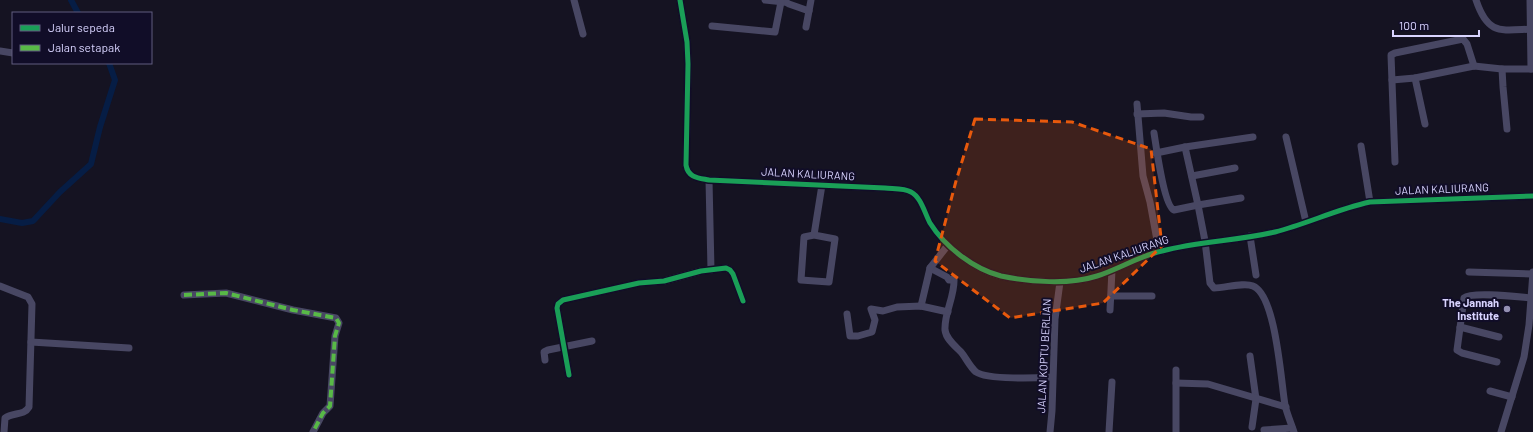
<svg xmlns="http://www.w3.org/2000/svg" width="1533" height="432" viewBox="0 0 1533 432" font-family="Barlow,sans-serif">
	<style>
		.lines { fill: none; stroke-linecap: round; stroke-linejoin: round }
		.canal { stroke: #061d45; stroke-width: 6 }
		.minor { stroke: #484763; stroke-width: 7 }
		.quiet { stroke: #58b947; stroke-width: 4; stroke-dasharray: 8 4; stroke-linecap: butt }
		.cycleway-casing { stroke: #110d28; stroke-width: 8 }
		.cycleway { stroke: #1a9f57; stroke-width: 5 }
		.marked { fill: #e8590c; fill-opacity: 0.2; stroke: #e8590c; stroke-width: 3; stroke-dasharray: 8 5; stroke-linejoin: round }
		.poi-dot { fill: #9490b2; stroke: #110d28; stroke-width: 1.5 }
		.labels { text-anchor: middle; stroke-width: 4; stroke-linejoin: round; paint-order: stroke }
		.street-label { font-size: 11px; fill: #d9d4ff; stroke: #110d28 }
		.poi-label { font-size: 11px; font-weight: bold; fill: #d9d4ff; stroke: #110d28; text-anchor: end }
	</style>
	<rect width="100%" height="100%" fill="#151322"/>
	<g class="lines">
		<!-- canal -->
		<g class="canal">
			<polyline points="71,0 78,13"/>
			<polyline points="0,219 22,223 33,221 60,192 91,164 100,127 115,80 109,63"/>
		</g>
		<!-- minor -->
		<g class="minor">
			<polyline points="574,0 583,34"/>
			<path d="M680,0L687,42L688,64L686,165C688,178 699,178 709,180L885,188C892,189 904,188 911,192C921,197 925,214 930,223C945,247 974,269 1001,276C1030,282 1069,285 1097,276C1119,269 1139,256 1162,251C1199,241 1237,241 1275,232C1307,224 1337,209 1370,202L1533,196"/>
			<polyline points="765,0 784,2"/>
			<polyline points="782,0 789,4 809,11"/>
			<path d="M1476,0C1488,36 1501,30 1533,29"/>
			<polyline points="1530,0 1531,69"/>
			<polyline points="712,26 775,32 781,2"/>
			<polyline points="806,27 811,0"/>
			<polyline points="0,51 13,53"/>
			<polyline points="1502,69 1503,87 1507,129"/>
			<polyline points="1415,78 1425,124"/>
			<polyline points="1392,80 1415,78 1474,66 1502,69 1533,69"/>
			<polyline points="1137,104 1143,176 1150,202 1159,251"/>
			<polyline points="1137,114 1164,113 1191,117 1201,117"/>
			<path d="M1154,133C1156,145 1164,206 1174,210L1198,205L1185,147"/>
			<polyline points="1286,137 1306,222"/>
			<polyline points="1361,146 1370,202"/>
			<polyline points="1156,153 1185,147 1253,137"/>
			<polyline points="1395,162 1391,55 1395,53 1463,39 1467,44 1474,66"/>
			<polyline points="1192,176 1235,168"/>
			<polyline points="709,180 711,270"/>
			<path d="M1241,198L1198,205L1205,241L1210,283L1214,288C1225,288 1244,282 1253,286C1276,295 1281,382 1285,405C1287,414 1291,423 1294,432"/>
			<polyline points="814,235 835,239 829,282 801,280 804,237 814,235 822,185"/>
			<polyline points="1250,236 1256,275"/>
			<path d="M930,268L947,277L949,280L954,279C955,296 944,313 945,330C946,339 955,346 961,352C966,358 970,367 976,372C987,380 1038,378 1052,377"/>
			<polyline points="1469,272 1533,274"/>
			<path d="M0,286L28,297L32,304L29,407C24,416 13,412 5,418L4,432"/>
			<polyline points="184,295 226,293 293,310 336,318 339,323 335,336 330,406 323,413 313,432"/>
			<polyline points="1111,296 1152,296"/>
			<polyline points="921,306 930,268 948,245"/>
			<polyline points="1110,310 1112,270"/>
			<polyline points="847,314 850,336 858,336 872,332 875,320 871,309 883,311 897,307 921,306 948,312"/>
			<polyline points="1460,327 1499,337"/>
			<polyline points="31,342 129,348"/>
			<polyline points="1250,356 1256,399 1252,427"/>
			<polyline points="545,360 544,352 548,350 592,341"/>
			<path d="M1497,362L1462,353L1457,350L1464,298C1472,291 1519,297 1531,298"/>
			<polyline points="569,375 557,308 558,304 563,300 639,283 664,281 701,271 726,268 730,270 733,274 743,301"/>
			<polyline points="1176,383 1208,384 1286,407"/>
			<polyline points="1490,391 1512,397"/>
			<polyline points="1264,430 1292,428"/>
			<polyline points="1050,432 1052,411 1055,319 1060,282"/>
			<polyline points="1109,432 1112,382"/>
			<polyline points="1176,432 1176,370"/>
			<polyline points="1501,432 1524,357 1529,325 1533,272"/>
		</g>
		<!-- quiet -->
		<polyline class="quiet" points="184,295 226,293 293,310 336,318 339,323 335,336 330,406 323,413 313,432"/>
		<!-- cycleway casing -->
		<g class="cycleway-casing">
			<g id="cycleway">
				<path d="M680,0L687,42L688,64L686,165C688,178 699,178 709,180L885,188C892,189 904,188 911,192C921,197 925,214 930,223C945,247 974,269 1001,276C1030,282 1069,285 1097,276C1119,269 1139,256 1162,251C1199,241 1237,241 1275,232C1307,224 1337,209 1370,202L1533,196"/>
				<polyline points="569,375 557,308 558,304 563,300 639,283 664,281 701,271 726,268 730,270 733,274 743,301"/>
			</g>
		</g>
		<!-- cycleway -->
		<use href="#cycleway" class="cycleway"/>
	</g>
	<!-- marked area -->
	<path class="marked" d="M975,119L1072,122L1151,149L1162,246L1103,303L1010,318L935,261L956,181Z"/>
	<!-- markers -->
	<circle class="poi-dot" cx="1507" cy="309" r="4"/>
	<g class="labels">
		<!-- street labels -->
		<g class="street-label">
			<text transform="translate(808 174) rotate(3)" y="4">JALAN KALIURANG</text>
			<text transform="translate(1442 189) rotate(-2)" y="4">JALAN KALIURANG</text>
			<text transform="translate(1124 254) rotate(-19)" y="4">JALAN KALIURANG</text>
			<text transform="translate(1044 356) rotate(-87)" y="4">JALAN KOPTU BERLIAN</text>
		</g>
		<!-- poi labels -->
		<g class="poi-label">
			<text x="1499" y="307">The Jannah<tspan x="1499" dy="13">Institute</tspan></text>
		</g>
	</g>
	<!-- legend -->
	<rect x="12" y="12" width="140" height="52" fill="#110d28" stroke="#615d7e"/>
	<rect x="20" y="25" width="20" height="6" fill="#1a9f57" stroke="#615d7e"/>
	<text x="48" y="32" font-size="12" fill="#d9d4ff">Jalur sepeda</text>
	<rect x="20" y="45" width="20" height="6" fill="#58b947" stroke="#615d7e"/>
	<text x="48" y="52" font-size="12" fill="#d9d4ff">Jalan setapak</text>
	<!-- scale -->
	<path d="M1393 30v6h86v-6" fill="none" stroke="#d9d4ff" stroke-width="2"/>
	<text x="1399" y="30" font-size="12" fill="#d9d4ff" stroke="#110d28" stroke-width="3" paint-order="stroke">100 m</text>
</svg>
